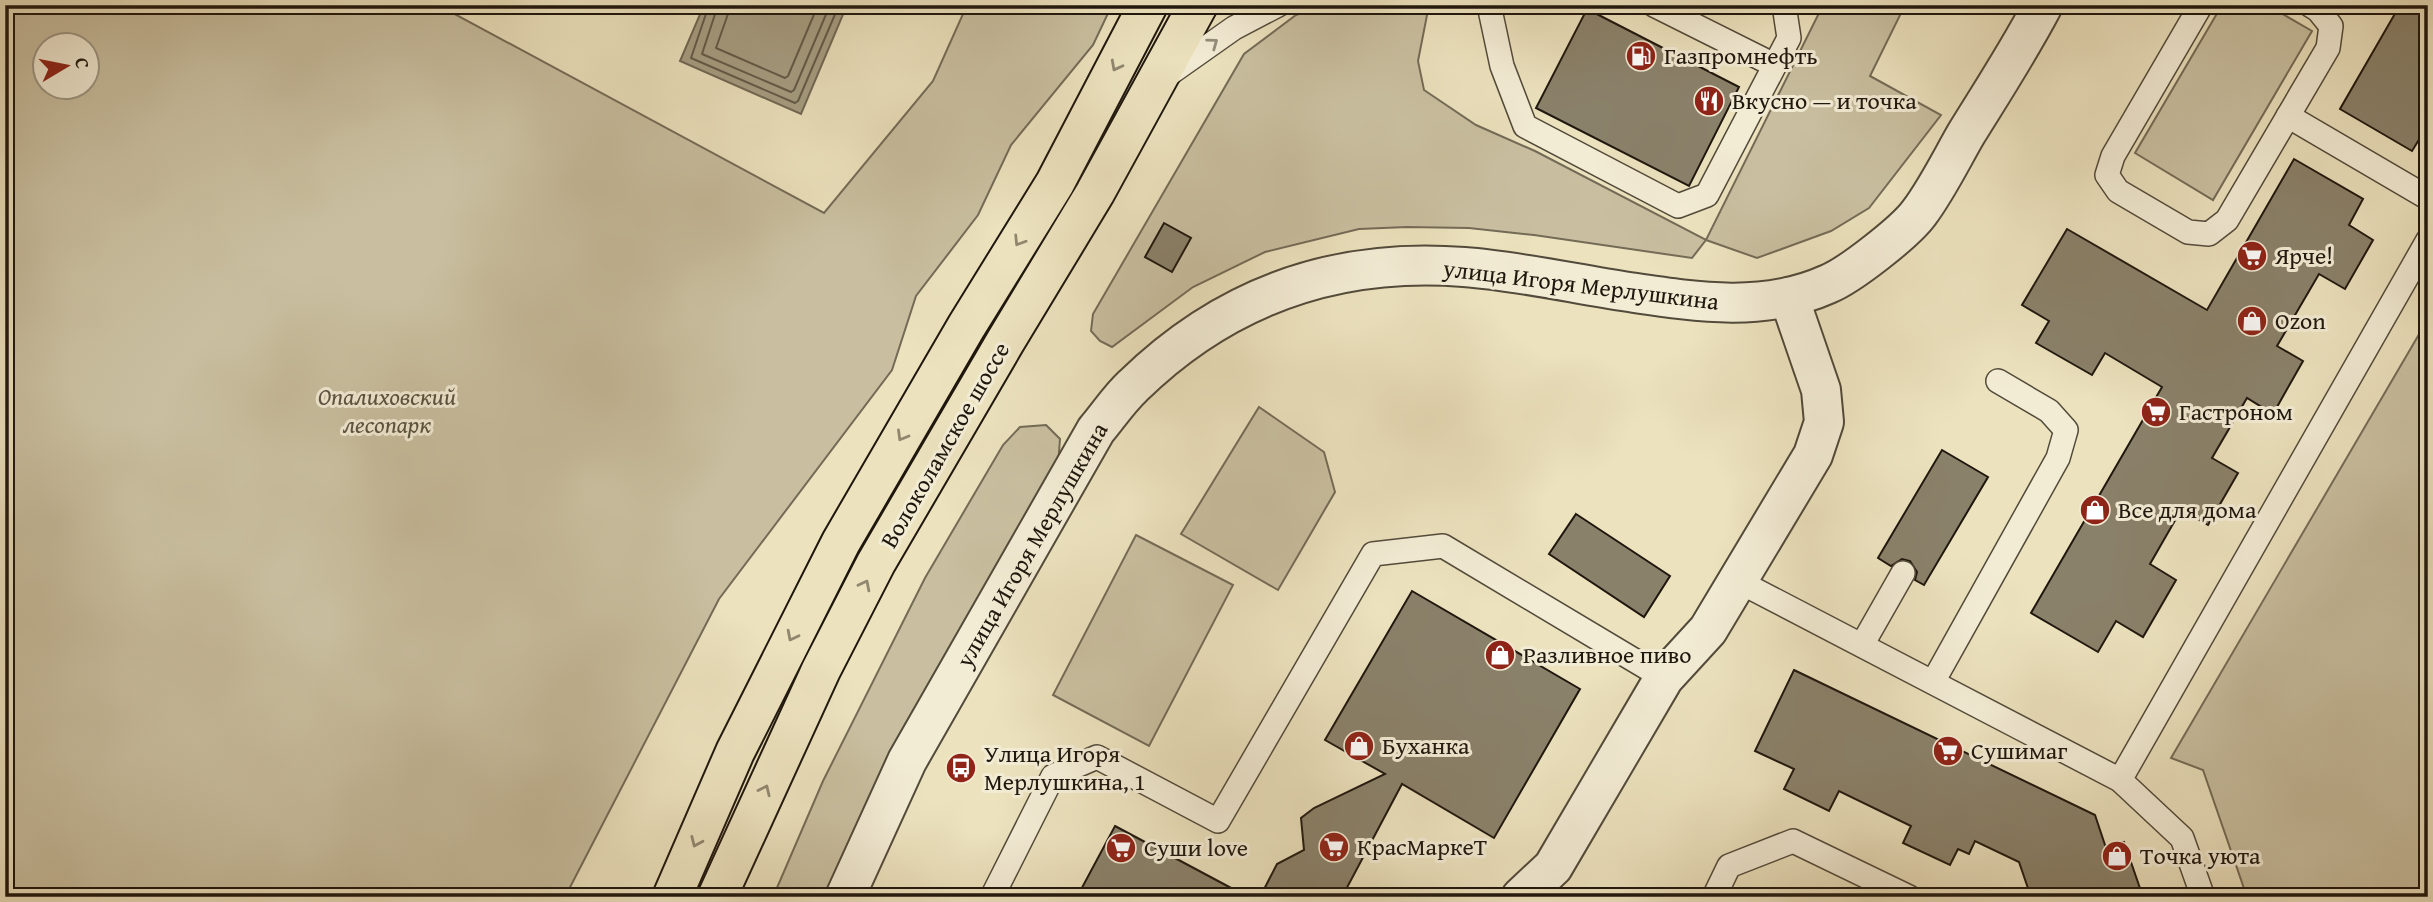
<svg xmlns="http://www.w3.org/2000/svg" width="2433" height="902" viewBox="0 0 2433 902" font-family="'Gentium Book Plus',serif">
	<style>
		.green { fill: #c9bfa0; stroke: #746b57; stroke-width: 2; fill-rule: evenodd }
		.water { fill: #a69d82; stroke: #706754; stroke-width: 2 }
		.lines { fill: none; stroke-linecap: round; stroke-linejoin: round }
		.shore { stroke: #625a48; stroke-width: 2 }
		.building { fill: #8a816a; stroke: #1f170e; stroke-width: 2 }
		.service-casing { stroke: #524a3a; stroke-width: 26 }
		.minor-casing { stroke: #524a3a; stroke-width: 42 }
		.primary-casing { stroke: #1f170e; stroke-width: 42 }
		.service { stroke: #f3ecd5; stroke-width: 23 }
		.minor { stroke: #f3ecd5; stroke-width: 38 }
		.primary { stroke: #ece2be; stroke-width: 38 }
		.oneway { stroke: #948c7b }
		.oneway2 { stroke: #90876f }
		.labels { text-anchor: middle; stroke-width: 6; stroke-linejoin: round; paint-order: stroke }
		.poi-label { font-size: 24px; fill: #1f170e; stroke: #f3ecd5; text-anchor: start }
		.street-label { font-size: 24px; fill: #1f170e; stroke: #f3ecd5 }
		.park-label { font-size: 24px; font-style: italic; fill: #5a5241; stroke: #f3ecd5 }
	</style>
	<rect width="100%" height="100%" fill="#ece2be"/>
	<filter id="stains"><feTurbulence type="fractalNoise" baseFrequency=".00286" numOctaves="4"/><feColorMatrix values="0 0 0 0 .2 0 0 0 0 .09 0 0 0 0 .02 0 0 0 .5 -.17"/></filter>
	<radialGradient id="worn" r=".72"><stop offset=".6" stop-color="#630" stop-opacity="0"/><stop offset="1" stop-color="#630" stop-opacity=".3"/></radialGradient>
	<!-- green -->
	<g class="green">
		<path d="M5,5H438L824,213L933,81L967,5H1112L1093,45L1011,145L978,215L916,296L892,370L719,599L565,897H5ZM46,46H88V88H46Z"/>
		<polygon points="1325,5 1429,5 1418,61 1424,90 1476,125 1535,151 1706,240 1823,5 1905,5 1870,76 1941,115 1869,208 1831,231 1757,258 1706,240 1692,258 1534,235 1469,228 1407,227 1359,229 1265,252 1193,287 1112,347 1100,341 1091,331 1093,314 1244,54 1296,15"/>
		<polygon points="2222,5 2267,5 2312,31 2213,200 2135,153"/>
		<polygon points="2428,319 2428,897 2247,897 2203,770 2171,758"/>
		<polygon points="1259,407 1324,452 1335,492 1278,590 1181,534"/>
		<polygon points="1046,425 1060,439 1058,466 829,897 773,897 823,781 925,578 1003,445 1020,427"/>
		<polygon points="1136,535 1233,585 1149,746 1053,695"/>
	</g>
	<!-- water -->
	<polygon class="water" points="704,5 847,5 801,114 680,61"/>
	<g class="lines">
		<!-- shore -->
		<g class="shore">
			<polyline points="709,5 691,58 795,103 798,101 839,5"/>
			<polyline points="718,5 702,54 791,92 794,90 830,5"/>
			<polyline points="729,5 728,14 716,48 785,78 788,76 818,5"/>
		</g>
	</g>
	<!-- building -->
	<g class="building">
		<polygon points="2400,5 2428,5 2428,125 2412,151 2340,109"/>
		<polygon points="1587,9 1739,87 1689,186 1536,108"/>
		<polygon points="2294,159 2363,199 2349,225 2373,240 2345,289 2319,274 2277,346 2303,361 2273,414 2247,398 2212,458 2238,473 2208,525 2181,510 2150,564 2176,580 2143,637 2116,621 2098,652 2031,613 2162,387 2105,353 2092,375 2036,343 2049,321 2022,305 2067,229 2207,310"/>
		<polygon points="1164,223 1191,238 1172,272 1145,257"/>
		<polygon points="1942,450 1988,477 1924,585 1915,580 1917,572 1910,561 1902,559 1891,566 1878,558"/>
		<polygon points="1576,514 1670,576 1644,617 1549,554"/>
		<polygon points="1412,591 1580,689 1494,838 1402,784 1342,897 1260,897 1277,864 1304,850 1301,818 1314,808 1385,774 1325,740"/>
		<polygon points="1794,670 2095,815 2106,848 2124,842 2143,897 2031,897 2019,862 1975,841 1969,854 1958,849 1950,865 1903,843 1911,826 1839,791 1829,811 1784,789 1794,769 1755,751"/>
		<polygon points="1115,826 1248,897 1077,897"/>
	</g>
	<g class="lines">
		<!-- service casing -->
		<g class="service-casing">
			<g id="service">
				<polyline points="1489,5 1502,66 1525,126 1678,206 1707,195 1789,38 1784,5"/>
				<polyline points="1654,5 1774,65"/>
				<polyline points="2201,5 2113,156 2107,175 2118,191 2188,232 2209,234 2227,220 2328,48 2331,26 2318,10 2310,5"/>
				<polyline points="1166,76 1234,28 1278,5"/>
				<polyline points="2288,116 2428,198"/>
				<polyline points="1738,581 2120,780 2182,838 2203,897"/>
				<polyline points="1862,645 1903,573"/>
				<polyline points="1933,682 2058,458 2066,430 2049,411 1998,381"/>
				<polyline points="2120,780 2428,240"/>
				<polyline points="992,897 1053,776 1097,757 1218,821 1373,554 1443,546 1664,678"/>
				<polyline points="1714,897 1729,866 1793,841 1909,897"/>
			</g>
		</g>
		<!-- minor casing -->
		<g class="minor-casing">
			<g id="minor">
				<path d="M845,897L907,761L1096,430C1108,416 1119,399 1133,386C1225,296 1336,257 1464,267C1519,271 1575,284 1629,292C1696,302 1764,313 1828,284C1850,275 1905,232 1919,213C1937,189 1951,160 1966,134C1992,92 2020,49 2043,5"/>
				<polyline points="1521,897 1553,867 1664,678 1708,630 1813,455 1824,422 1821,390 1789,297"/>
			</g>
		</g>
		<!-- primary casing -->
		<g class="primary-casing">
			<g id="primary">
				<polyline points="672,897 735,752 841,542 966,327 1055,183 1148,5"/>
				<polyline points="717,897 821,670 876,563 1005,342 1095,193 1198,5"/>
			</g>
		</g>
		<!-- service -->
		<use href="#service" class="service"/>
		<!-- minor -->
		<use href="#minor" class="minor"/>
		<!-- primary -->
		<use href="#primary" class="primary"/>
	</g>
	<!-- one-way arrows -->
	<defs><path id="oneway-chevron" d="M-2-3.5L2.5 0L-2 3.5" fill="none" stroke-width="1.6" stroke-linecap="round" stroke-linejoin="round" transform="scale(1.75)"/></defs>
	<use class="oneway" href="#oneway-chevron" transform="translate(1213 43) rotate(-36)"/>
	<g class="oneway2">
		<use href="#oneway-chevron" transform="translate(1116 66) rotate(118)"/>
		<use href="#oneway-chevron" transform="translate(1019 241) rotate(122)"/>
		<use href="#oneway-chevron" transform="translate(902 436) rotate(120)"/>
		<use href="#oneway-chevron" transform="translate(865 585) rotate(-63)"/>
		<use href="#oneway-chevron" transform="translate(792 636) rotate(117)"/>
		<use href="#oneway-chevron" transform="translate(765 790) rotate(-65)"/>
		<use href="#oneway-chevron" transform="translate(696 842) rotate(114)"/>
	</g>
	<!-- icons -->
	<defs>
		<g id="fuel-disc" transform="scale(1.575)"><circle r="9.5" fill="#8f2418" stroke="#f3ecd5"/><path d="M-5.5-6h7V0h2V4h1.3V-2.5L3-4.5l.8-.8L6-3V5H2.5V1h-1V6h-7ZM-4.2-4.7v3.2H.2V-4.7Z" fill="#fff"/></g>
		<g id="restaurant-disc" transform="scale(1.575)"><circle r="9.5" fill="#8f2418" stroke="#f3ecd5"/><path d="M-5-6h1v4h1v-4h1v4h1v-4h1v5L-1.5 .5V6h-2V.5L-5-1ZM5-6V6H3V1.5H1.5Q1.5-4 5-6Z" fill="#fff"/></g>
		<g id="supermarket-disc" transform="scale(1.575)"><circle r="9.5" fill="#8f2418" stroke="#f3ecd5"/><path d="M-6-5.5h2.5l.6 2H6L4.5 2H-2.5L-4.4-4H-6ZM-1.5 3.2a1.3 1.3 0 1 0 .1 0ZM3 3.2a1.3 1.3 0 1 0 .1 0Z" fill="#fff"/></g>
		<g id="shop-disc" transform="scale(1.575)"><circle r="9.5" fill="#8f2418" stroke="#f3ecd5"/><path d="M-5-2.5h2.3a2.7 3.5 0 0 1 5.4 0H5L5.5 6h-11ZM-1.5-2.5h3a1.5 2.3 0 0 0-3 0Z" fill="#fff"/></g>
		<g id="bus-disc" transform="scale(1.575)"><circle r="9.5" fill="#8f2418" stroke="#f3ecd5"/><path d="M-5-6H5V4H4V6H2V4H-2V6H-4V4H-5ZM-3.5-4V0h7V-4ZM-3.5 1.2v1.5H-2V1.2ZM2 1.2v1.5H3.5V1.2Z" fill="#fff"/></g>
	</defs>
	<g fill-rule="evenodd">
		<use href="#fuel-disc" x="1641" y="56"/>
		<use href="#restaurant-disc" x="1709" y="101"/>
		<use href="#supermarket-disc" x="2252" y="256"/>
		<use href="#shop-disc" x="2252" y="321"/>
		<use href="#supermarket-disc" x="2156" y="412"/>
		<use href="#shop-disc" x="2095" y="510"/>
		<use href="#shop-disc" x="1500" y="655"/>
		<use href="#shop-disc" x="1359" y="746"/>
		<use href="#supermarket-disc" x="1948" y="751"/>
		<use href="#bus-disc" x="961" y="768"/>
		<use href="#supermarket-disc" x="1334" y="847"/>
		<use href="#supermarket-disc" x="1121" y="848"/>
		<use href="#shop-disc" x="2117" y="856"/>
	</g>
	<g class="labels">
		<!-- poi labels -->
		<g class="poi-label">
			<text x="1664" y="64">Газпромнефть</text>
			<text x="1732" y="109">Вкусно — и точка</text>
			<text x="2275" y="264">Ярче!</text>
			<text x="2275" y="329">Ozon</text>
			<text x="2179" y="420">Гастроном</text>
			<text x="2118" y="518">Все для дома</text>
			<text x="1523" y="663">Разливное пиво</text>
			<text x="1382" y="754">Буханка</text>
			<text x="1971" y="759">Сушимаг</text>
			<text x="984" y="762">Улица Игоря<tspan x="984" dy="28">Мерлушкина, 1</tspan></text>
			<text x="1357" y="855">КрасМаркеТ</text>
			<text x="1144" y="856">Суши love</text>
			<text x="2140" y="864">Точка уюта</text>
		</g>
		<!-- street labels -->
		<g class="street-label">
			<text transform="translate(1581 285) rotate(7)" y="8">улица Игоря Мерлушкина</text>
			<text transform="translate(945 445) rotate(-60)" y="8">Волоколамское шоссе</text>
			<text transform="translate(1032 545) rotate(-60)" y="8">улица Игоря Мерлушкина</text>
		</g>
		<!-- park labels -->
		<g class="park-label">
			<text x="387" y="405">Опалиховский<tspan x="387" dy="28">лесопарк</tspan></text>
		</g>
	</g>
	<!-- margin -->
	<rect width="2433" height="902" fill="none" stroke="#ece2be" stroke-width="28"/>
	<rect x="7" y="7" width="2419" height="888" fill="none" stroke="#1f170e" stroke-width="3.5"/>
	<rect x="14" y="14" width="2405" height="874" fill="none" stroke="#1f170e" stroke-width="2"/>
	<!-- north arrow -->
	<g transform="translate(66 66) rotate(80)"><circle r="33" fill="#f3ecd5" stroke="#9e9785" stroke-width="2"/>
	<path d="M0-5L12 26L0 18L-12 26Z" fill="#8f2418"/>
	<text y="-10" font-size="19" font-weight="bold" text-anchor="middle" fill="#1f170e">С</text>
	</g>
	<rect width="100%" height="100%" filter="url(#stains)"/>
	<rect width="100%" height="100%" fill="url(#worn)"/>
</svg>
